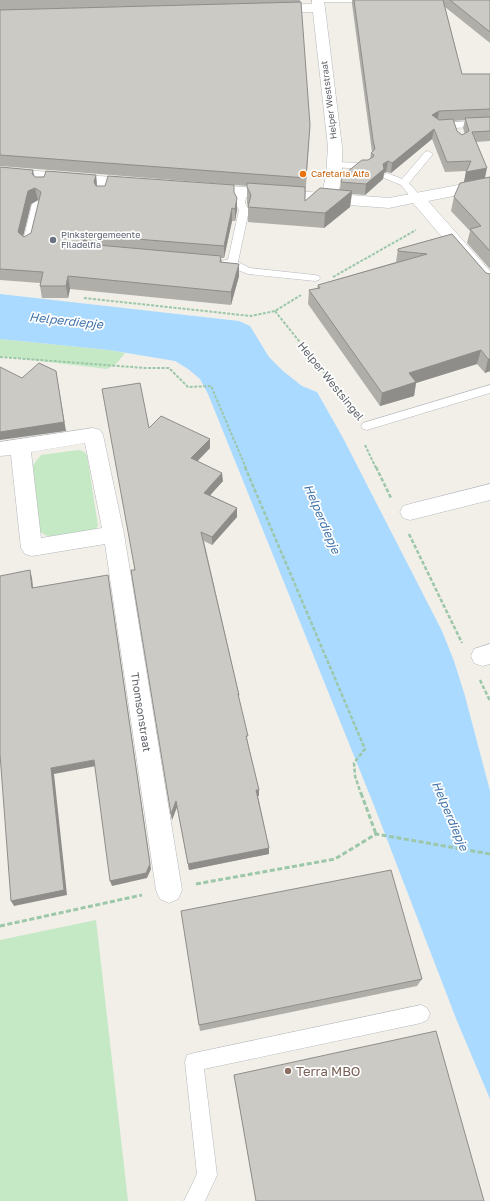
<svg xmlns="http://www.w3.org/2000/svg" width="490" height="1201" viewBox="0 0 490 1201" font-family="'Golos Text',sans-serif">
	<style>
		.green { fill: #c5e8c5 }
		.water { fill: #aadaff }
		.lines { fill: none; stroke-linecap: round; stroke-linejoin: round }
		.service-casing { stroke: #b5b8bc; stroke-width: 1 }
		.minor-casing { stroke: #b5b8bc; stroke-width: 1 }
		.path-far2 { stroke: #9cc7a9; stroke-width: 2; stroke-dasharray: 3 1.5; stroke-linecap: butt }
		.path-far1 { stroke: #9cc7a9; stroke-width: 2.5; stroke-dasharray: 4 2; stroke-linecap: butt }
		.path { stroke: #9cc7a9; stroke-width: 3; stroke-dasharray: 5 2.5; stroke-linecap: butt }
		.service { fill: #fff; fill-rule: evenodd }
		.minor { fill: #fff; fill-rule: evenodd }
		.wall { fill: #afaea9; fill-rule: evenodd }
		.shaded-wall { fill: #8f8d8a }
		.building { fill: #cccac5; stroke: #8f8d8a; fill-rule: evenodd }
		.food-dot { fill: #e8710a; stroke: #fff; stroke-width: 1.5 }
		.worship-dot { fill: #6b7280; stroke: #fff; stroke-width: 1.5 }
		.education-dot { fill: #8d6e63; stroke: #fff; stroke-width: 1.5 }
		.labels { text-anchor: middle; stroke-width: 3.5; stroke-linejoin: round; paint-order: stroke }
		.far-street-label { font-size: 9px; fill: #5f6368; stroke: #fff }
		.far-food-label { font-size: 9px; fill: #c56008; stroke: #fff; text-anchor: start }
		.far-worship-label { font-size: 9px; fill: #5b616d; stroke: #fff; text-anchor: start }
		.street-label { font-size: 11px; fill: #5f6368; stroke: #fff }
		.water-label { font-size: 12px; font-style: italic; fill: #4174aa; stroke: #fff }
		.near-education-label { font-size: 13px; fill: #785e54; stroke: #fff; text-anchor: start }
	</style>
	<rect width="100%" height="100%" fill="#f1efe8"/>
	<!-- green -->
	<g class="green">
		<polygon points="0,339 109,350 125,353 117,363 107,369 0,356"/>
		<path d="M78,450L83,451L87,455L98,526L92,534C75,536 54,543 39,531L33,465L41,455Z"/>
		<polygon points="96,920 128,1201 0,1201 0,940"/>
	</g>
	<!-- water -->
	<polygon class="water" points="0,294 239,321 250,326 269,357 283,371 302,386 317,392 343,438 442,631 454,661 465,696 490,791 490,1099 457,1021 373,803 208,394 200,379 188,369 175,361 109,350 0,339"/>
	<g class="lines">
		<!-- service casing -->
		<g class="service-casing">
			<g id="service">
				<polygon points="314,0 410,0 406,2 318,2"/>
				<polygon points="490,120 490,126 437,129 432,126 437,123"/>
				<polygon points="428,151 433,154 409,183 422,198 421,200 413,200 401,185 384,178 382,176 387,173 402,179 425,152"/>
				<polygon points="334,162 366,163 371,166 366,169 331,167 329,165 331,163"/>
				<polygon points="242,189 247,192 245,203 249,210 238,262 250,268 315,275 319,276 320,278 319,280 315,281 248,274 230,267 217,265 216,263 217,261 228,260 239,210 235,203 237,192"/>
				<polygon points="37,201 42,204 32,245 27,248 22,245 32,204"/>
				<polygon points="490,385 490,393 367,430 363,429 361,426 363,423"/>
				<polygon points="421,1005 427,1008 430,1014 427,1020 421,1023 204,1069 217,1175 205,1201 184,1201 197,1174 185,1062 187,1055 194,1053"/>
			</g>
		</g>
		<!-- minor casing -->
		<g class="minor-casing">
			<g id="minor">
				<polygon points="312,0 324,0 342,147 342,176 338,194 389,198 490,179 490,189 428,201 490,271 490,287 484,286 413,203 389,208 205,194 199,192 197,189 199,186 205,184 322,193 326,176 328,147 313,12 272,13 267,12 266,9 267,6 272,5 312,4"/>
				<polygon points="0,168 136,179 142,181 144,184 142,187 136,189 0,178"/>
				<path d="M93,428L100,430L103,435L124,534L182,890L178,899L169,903L160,899L156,890L105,544L32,556L25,554L21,548L11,455L0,456V442ZM85,443L102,528L41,538L31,452Z"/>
				<polygon points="490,484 490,500 410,520 403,518 400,512 403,506 410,504"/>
				<polygon points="490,644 490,664 482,666 474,663 471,656 474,649"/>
			</g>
		</g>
		<!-- path-far2 -->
		<g class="path-far2">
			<polyline points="333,277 416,230"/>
			<polyline points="84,298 251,316 275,311 301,295"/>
			<polyline points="275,311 356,412"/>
			<polyline points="0,357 145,368 169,368 188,387 211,386 246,468"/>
			<polyline points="365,445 376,468"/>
		</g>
		<!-- path-far1 -->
		<g class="path-far1">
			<polyline points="245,467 365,749 354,763 355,776 361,794"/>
			<polyline points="376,467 391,498"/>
			<polyline points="409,534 462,643"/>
			<polyline points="480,680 490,701"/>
		</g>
		<!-- path -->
		<g class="path">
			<polyline points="361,793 376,834"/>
			<polyline points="196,884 335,859 376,834 490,854"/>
			<polyline points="0,926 142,895"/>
		</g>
		<!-- service -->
		<use href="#service" class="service"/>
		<!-- minor -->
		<use href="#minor" class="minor"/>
	</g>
	<!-- wall -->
	<g class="wall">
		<path d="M0,0H300L310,125L305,201L340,190L341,182L370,159L371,153L372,152L352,4V0H490V43L445,7L462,74H490V141L476,142L485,178L490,177V269L467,243L470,231L451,211L454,197L464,182L466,171L445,172L432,139L391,173L386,172L384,173L383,179L365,195L352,194L350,207L324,228L248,222V206L247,203V186L0,166ZM465,120L463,128L465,134L462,135L457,131L453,121Z"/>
		<path d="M0,167L33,170L35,177L96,175L97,186L234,193L237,210L235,221H232L224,258H221L222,262L239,264V276L231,305L70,289L68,298H42L40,286V283L0,280ZM38,200L39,201L31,233L24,237L23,236L31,204Z"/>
		<polygon points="452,234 486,273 490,371 485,373 477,364 416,383 414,396 380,406 308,304 309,290 317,288 318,285 396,262 398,249"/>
		<polygon points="149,428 210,448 197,461 223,481 210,495 237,508 237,517 212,545 204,541 239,695 239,700 248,743 259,790 259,796 258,796 269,848 269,854 189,870 177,807 172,820 134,570"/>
		<polygon points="422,979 417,986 200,1031 199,1025"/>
		<polygon points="234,1075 484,1201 256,1201"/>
	</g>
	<!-- shaded-wall -->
	<g class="shaded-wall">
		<polygon points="439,111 437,122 432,115"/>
		<polygon points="434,129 432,139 391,173 392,163"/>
		<polygon points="388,161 386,172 384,173 383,179 365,195 366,184 383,164"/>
		<polygon points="487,168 485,178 464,182 466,172"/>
		<polygon points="96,175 97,187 96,195 94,182"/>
		<polygon points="35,188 38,200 31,204 21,245 18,232 28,191"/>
		<polygon points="352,191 350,207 324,228 325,213"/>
		<polygon points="237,198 237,210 235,221 235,209"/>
		<polygon points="232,208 232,221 224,258 224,246"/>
		<polygon points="86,235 88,248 80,239"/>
		<polygon points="239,264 239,276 231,305 231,292"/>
		<polygon points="68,276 70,289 68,298 66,286"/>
		<polygon points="481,350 477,364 416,383 414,396 380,406 382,393 409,373"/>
		<polygon points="488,359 490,359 490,371 485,373"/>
		<polygon points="56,371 66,431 0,440 0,432"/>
		<polygon points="210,439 210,448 192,467 191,458"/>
		<polygon points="222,473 223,481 205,501 204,493"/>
		<polygon points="237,508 237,517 212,545 212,537"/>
		<polygon points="30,570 32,578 34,596 32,588"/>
		<polygon points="108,575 151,869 147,878 112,886 110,881"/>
		<polygon points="94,760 96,766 54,774 67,895 14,906 11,901 51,768"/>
		<rect x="256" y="790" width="3" height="6"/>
		<polygon points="176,801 177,807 172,820 171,814"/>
		<polygon points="269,848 269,854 189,870 188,864"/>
	</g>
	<!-- building -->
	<g class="building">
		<polygon points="354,0 443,0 462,74 490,74 490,109 439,111 432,115 439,120 453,119 457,131 462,135 469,131 465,118 490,117 490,131 472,132 487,168 466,172 471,161 447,162 434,129 392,163 388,161 383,164 384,169 366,184 341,182 342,176 362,160 368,160 373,157 374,155 371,153 375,149 373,140"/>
		<polygon points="450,0 490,0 490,32"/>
		<polygon points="301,2 310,125 306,178 0,155 0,10"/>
		<path d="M0,167L33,170L32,174L35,177H44L46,171L96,175L94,182L96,186H105L108,176L234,185V192L237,198L235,209L232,208L224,246L86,235L80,239L86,244L221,256L220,262L239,264L231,292L68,276L66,286H40L43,272L0,269ZM35,188L41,192L31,233L24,237L18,232L28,191Z"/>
		<polygon points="490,177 490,251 470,229 481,226 454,197 460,183"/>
		<polygon points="247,183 305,187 305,201 320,188 352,191 325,213 248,207 251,195 247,187"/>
		<polygon points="452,234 486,273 490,274 490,359 488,359 481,350 409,373 416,382 382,393 309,290 320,288 318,285 427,254 398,251 398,249"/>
		<polygon points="39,363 56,371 64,422 0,432 0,367 22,378"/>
		<polygon points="140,383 149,428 161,416 210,439 191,458 222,473 204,493 237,508 212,537 201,532 239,695 238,694 248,736 246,736 259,790 256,790 269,848 188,864 176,801 171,814 131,570 135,570 102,389"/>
		<polygon points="30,570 32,588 108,575 150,864 146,873 110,881 94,760 51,768 64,890 11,901 0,754 0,576"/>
		<polygon points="391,870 422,979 199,1025 181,911"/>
		<polygon points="436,1031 484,1201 256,1201 234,1075"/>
	</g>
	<!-- markers -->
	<circle class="food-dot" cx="303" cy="174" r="4"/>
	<circle class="worship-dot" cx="53" cy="240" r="4"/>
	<circle class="education-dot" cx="288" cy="1071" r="4"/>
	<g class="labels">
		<!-- far-street labels -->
		<g class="far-street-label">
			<text transform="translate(329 100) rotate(-97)" y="3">Helper Weststraat</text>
		</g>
		<!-- far-food labels -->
		<g class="far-food-label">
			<text x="311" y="177">Cafetaria Alfa</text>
		</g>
		<!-- far-worship labels -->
		<g class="far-worship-label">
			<text x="61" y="238">Pinkstergemeente<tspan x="61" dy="10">Filadelfia</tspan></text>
		</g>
		<!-- street labels -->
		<g class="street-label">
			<text transform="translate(331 381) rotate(51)" y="4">Helper Westsingel</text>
			<text transform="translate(141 712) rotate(81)" y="4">Thomsonstraat</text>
		</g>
		<!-- water labels -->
		<g class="water-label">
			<text transform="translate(66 321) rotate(6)" y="4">Helperdiepje</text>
			<text transform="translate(322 519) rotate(67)" y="4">Helperdiepje</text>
			<text transform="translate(450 816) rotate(67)" y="4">Helperdiepje</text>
		</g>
		<!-- near-education labels -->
		<g class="near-education-label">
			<text x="296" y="1076">Terra MBO</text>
		</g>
	</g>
</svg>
